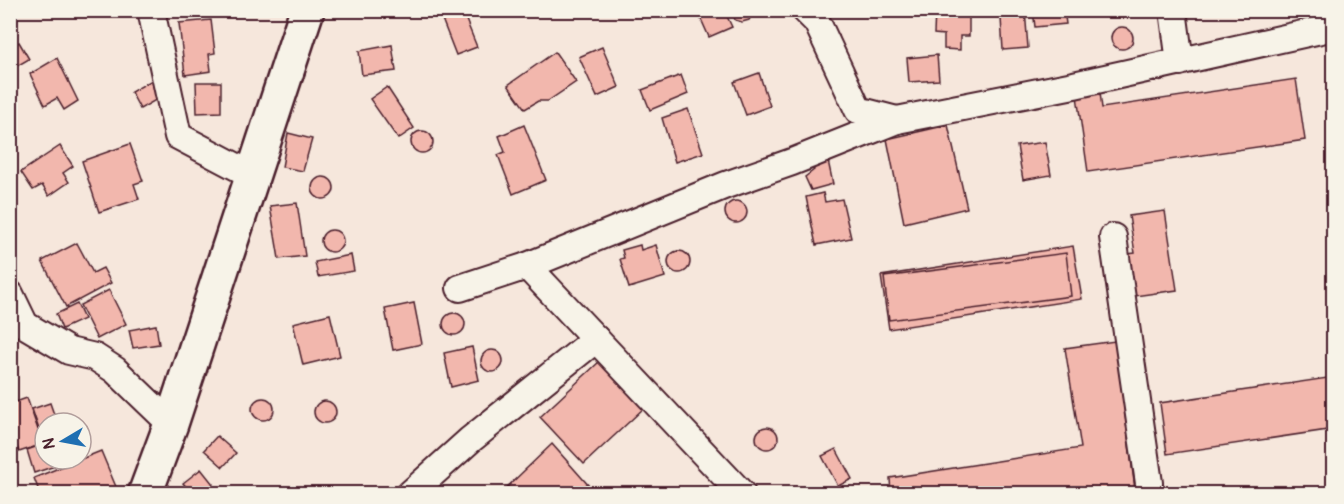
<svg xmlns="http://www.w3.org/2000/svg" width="1344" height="504" viewBox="0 0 1344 504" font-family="Pangolin,sans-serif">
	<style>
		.building { fill: #f2b7ad; stroke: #4a1f2b; stroke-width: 1.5 }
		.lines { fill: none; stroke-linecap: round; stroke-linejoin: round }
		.street-casing { stroke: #4a1f2b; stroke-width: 30 }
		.secondary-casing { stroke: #4a1f2b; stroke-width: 38 }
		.street { stroke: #f7f3e8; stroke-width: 26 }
		.secondary { stroke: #f7f3e8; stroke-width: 33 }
	</style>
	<rect width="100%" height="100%" fill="#f6e7dc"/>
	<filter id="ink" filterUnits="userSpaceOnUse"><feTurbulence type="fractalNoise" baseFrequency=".0167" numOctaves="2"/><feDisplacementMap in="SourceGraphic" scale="12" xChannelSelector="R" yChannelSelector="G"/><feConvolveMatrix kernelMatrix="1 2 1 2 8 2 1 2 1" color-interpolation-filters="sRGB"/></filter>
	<g filter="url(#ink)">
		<!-- building -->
		<g class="building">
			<polygon points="450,10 462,10 477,47 456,55 440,14"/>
			<polygon points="697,10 724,10 732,27 709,37"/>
			<polygon points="732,10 754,10 754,11 749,20 742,22 735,20"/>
			<polygon points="935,10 969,10 969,36 960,36 960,50 944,49 944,35 934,34"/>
			<polygon points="1025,10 1028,48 1003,50 1001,18 1013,17 1012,11"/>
			<polygon points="1033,10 1064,10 1066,24 1035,27"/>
			<polygon points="211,20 215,53 209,54 211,71 185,75 179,23"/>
			<circle cx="1122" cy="38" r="11"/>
			<polygon points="19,42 29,59 10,70 10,47"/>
			<polygon points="392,45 396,71 362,75 359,51"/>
			<polygon points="602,47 619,87 597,97 579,57"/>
			<polygon points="555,52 576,82 548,101 538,101 525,109 508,85"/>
			<polygon points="937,55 939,80 909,82 907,58"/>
			<polygon points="57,58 78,101 64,110 57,98 45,105 30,74"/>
			<polygon points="759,73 770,106 746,115 734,82"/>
			<polygon points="681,75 688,94 650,110 642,90"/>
			<polygon points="1296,79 1305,140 1088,172 1077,96 1100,93 1102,108"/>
			<polygon points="152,80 161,97 140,109 131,92"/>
			<polygon points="196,82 221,82 221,112 197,113"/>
			<polygon points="387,87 414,128 398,139 370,99"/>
			<polygon points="688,109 703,153 675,162 662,118"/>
			<polygon points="524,125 546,180 513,194 498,155 505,152 499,136"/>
			<polygon points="948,125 967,208 904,223 887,139"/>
			<circle cx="422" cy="142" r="11"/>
			<polygon points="288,133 312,139 303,171 282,167"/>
			<polygon points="1045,142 1051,175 1023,180 1017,146"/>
			<polygon points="130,144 143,181 134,184 139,199 99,212 82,161"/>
			<polygon points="60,146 73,166 63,173 69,182 49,196 42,185 33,190 21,172"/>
			<polygon points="827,156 833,184 811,190 805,177 814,170 812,162"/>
			<circle cx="323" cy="188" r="11"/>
			<polygon points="823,193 825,202 842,199 851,238 816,245 806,197"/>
			<circle cx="736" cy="212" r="11"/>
			<polygon points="297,203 305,256 279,259 270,206"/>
			<polygon points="1165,211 1177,290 1135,296 1119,255 1135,253 1129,216"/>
			<circle cx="332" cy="241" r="11"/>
			<polygon points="77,243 93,273 103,268 111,283 66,307 42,261"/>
			<polygon points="640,245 641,250 656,245 665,277 629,288 620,259 624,258 622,250"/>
			<polygon points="1073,246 1082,299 889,329 881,276"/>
			<circle cx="679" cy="262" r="11"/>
			<polygon points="1066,253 1071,296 889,320 884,277"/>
			<polygon points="351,255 354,271 318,277 315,262"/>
			<polygon points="109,290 126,324 97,339 80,305"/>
			<polygon points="414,303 422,344 393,350 385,309"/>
			<polygon points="77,304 84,319 62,329 56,314"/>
			<circle cx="454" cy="324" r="11"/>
			<polygon points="330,314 340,356 303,365 293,323"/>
			<polygon points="156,325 159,344 133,348 129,330"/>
			<polygon points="1115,341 1135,489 1109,494 891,494 890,478 1081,448 1065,348"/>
			<polygon points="472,347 479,380 451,387 444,353"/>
			<circle cx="492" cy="361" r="11"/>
			<polygon points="600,361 644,408 584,464 540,417"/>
			<polygon points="1334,377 1334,429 1167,454 1160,403"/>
			<circle cx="263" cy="409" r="11"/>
			<polygon points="27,398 43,444 19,452 10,428 10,404"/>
			<circle cx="325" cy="412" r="11"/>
			<polygon points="50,403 57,423 45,423 45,459 69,459 70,461 34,473 27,450 44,444 32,409"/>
			<circle cx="767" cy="438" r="11"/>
			<polygon points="217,436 236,453 223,467 204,450"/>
			<polygon points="552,444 590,487 583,494 500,494"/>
			<polygon points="836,449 852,479 838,486 822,456"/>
			<polygon points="101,451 119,494 40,494 34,478"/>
			<polygon points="201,469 213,484 206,494 192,494 183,483"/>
		</g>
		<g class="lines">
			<!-- street casing -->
			<g class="street-casing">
				<g id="street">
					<polyline points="151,10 178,136 252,175"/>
					<polyline points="805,10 817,22 858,110 897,120"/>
					<polyline points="1173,10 1180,62"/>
					<polyline points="1113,237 1149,483 1148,494"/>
					<polyline points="527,266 742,494"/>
					<polyline points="460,288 527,266 726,185 792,162 897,120 1074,85 1334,27"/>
					<polyline points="10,294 25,325 69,351 95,357 115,370 171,424"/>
					<polyline points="410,494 470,440 596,339"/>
				</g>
			</g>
			<!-- secondary casing -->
			<g class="secondary-casing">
				<polyline id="secondary" points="145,494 171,424 307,10"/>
			</g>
			<!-- street -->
			<use href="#street" class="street"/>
			<!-- secondary -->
			<use href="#secondary" class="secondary"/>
		</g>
	</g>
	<!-- margin -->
	<rect width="1344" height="504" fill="none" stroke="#f7f3e8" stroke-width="36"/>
	<rect x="18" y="18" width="1308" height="468" fill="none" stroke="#4a1f2b" stroke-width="2" filter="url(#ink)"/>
	<!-- north arrow -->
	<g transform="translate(63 441) rotate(260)"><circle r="28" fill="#f7f3e8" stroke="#b29e9c" stroke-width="1.5"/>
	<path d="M0-4.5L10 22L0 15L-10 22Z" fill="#1f6fb2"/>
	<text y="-9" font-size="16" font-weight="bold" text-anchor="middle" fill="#4a1f2b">N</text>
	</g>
</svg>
